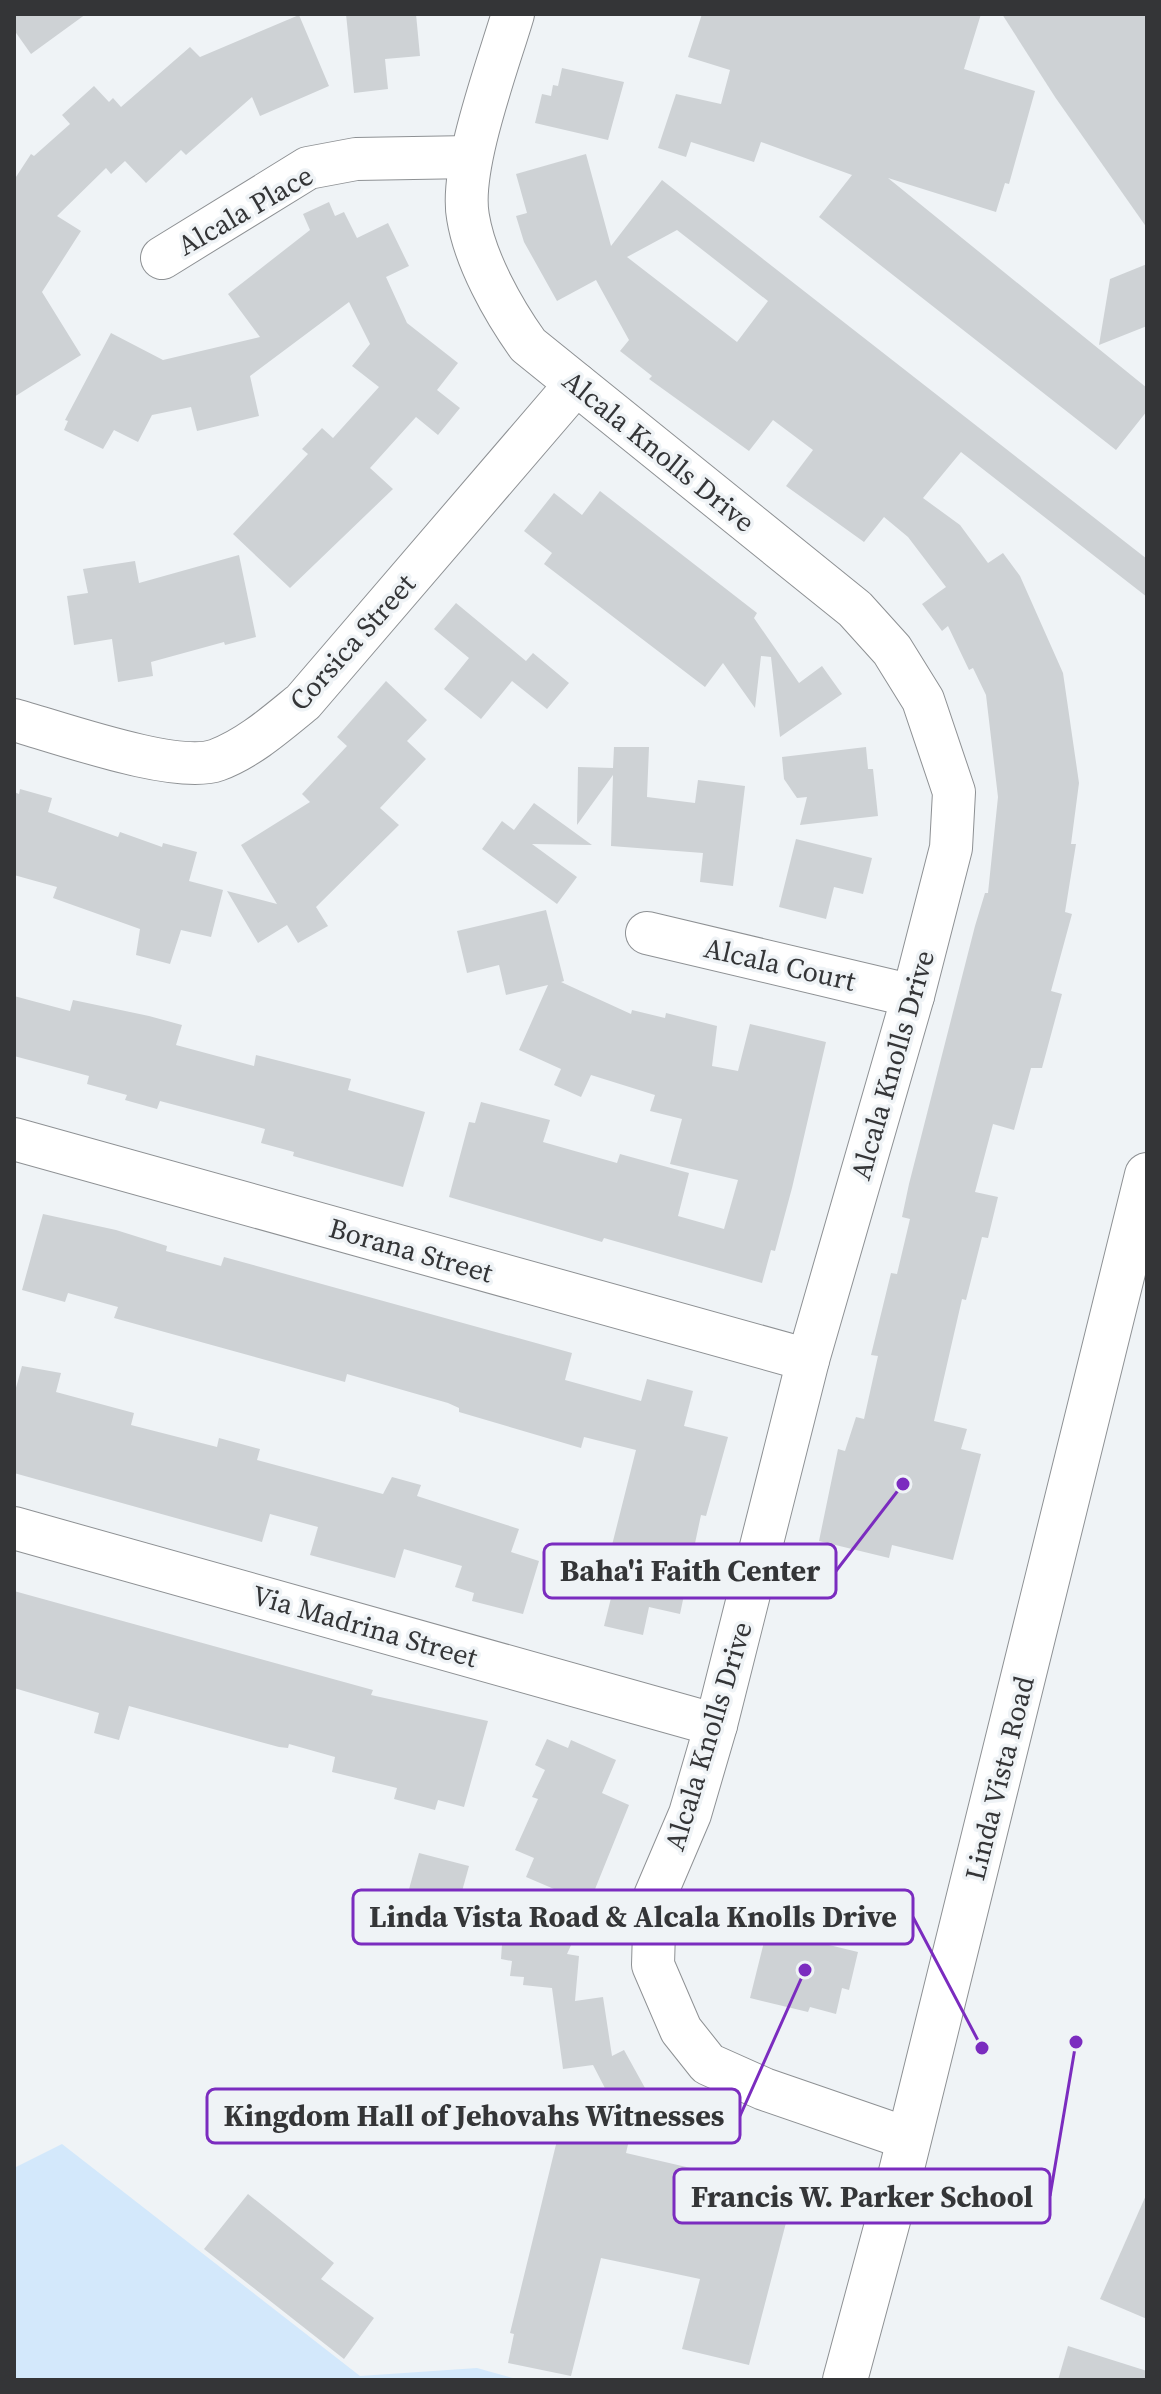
<svg xmlns="http://www.w3.org/2000/svg" width="1161" height="2394" viewBox="0 0 1161 2394" font-family="'Source Serif 4',serif">
	<style>
		.green { fill: #d3e8fb }
		.building { fill: #ced2d5; fill-rule: evenodd }
		.lines { fill: none; stroke-linecap: round; stroke-linejoin: round }
		.minor-casing { stroke: #8e9194; stroke-width: 44 }
		.major-casing { stroke: #8e9194; stroke-width: 46 }
		.minor { stroke: #fff; stroke-width: 42 }
		.major { stroke: #fff; stroke-width: 44 }
		.labels { text-anchor: middle; stroke-width: 7; stroke-linejoin: round; paint-order: stroke }
		.street-label { font-size: 28px; fill: #343537; stroke: #eff3f6 }
		.leader { fill: none; stroke: #7b2cbf; stroke-width: 3 }
		.callout-dot { fill: #7b2cbf; stroke: #eff3f6; stroke-width: 3 }
		.callout { fill: #eff3f6; stroke: #7b2cbf; stroke-width: 3 }
		.callout-label { font-size: 30px; text-anchor: middle; font-weight: bold; fill: #343537 }
	</style>
	<rect width="100%" height="100%" fill="#eff3f6"/>
	<!-- green -->
	<polygon class="green" points="62,2144 360,2376 477,2368 520,2380 14,2380 14,2168"/>
	<!-- building -->
	<g class="building">
		<polygon points="14,14 86,14 31,54 14,30"/>
		<polygon points="346,14 416,14 420,56 385,59 388,89 354,93"/>
		<polygon points="702,14 981,14 964,69 1035,91 1009,184 1005,183 996,212 888,178 1147,388 1147,411 1116,450 819,217 852,175 761,142 754,162 691,142 686,157 658,148 676,94 721,104 730,70 688,57"/>
		<polygon points="1002,14 1147,14 1147,228 1055,97"/>
		<polygon points="299,15 329,86 260,116 252,97 186,155 181,150 146,183 125,161 111,174 106,168 57,216 81,231 42,292 81,355 14,397 14,180 31,154 34,156 70,124 62,115 94,86 109,102 113,98 121,107 190,47 200,57"/>
		<polygon points="562,68 624,82 608,140 535,123 542,94 551,96 553,85 558,86"/>
		<path d="M586,154L611,246L662,180L1147,559V597L961,452L923,498L960,525L988,563L1003,553L1020,576L1063,673L1079,783L1071,844H1076L1065,912L1072,914L1051,991L1062,994L1042,1068H1031L1014,1130L993,1124L975,1192L998,1197L988,1238L982,1237L966,1300L962,1299L934,1421L967,1429L961,1449L981,1454L953,1560L892,1545L889,1558L819,1541L838,1449L845,1451L856,1417L864,1419L878,1356L871,1355L891,1273L897,1274L910,1219L902,1217L909,1184L975,926L985,893H988L998,797L986,695L973,668L969,670L948,626L942,631L922,604L946,587L908,537L884,517L864,542L786,486L813,450L773,420L749,451L649,379L652,376L620,351L629,340L596,280L557,301L524,242L516,216L527,213L516,174ZM677,230L768,301L737,342L627,257Z"/>
		<polygon points="329,202 335,216 344,212 357,238 388,223 409,266 386,277 407,323 458,363 437,390 460,408 438,435 416,417 370,468 393,489 290,588 233,534 308,454 302,449 322,428 333,438 379,387 352,366 370,344 349,302 250,376 259,416 197,431 191,407 152,415 138,442 114,430 103,449 64,430 68,421 65,420 111,333 163,360 260,337 228,294 310,230 303,214"/>
		<polygon points="1147,264 1147,326 1099,345 1110,279"/>
		<polygon points="600,491 757,613 754,618 799,683 822,666 842,694 780,737 771,657 761,656 755,708 723,663 705,687 544,564 552,553 524,531 554,493 582,515"/>
		<polygon points="239,555 256,637 225,645 224,642 151,662 153,676 118,682 112,639 74,645 67,596 88,593 83,569 135,561 139,583"/>
		<polygon points="456,603 526,661 533,653 569,683 547,709 512,681 481,719 444,689 469,658 434,629"/>
		<polygon points="386,681 427,720 407,741 426,759 380,808 399,825 316,907 328,926 298,943 287,925 258,943 227,891 277,904 241,845 310,802 302,794 347,746 337,737"/>
		<polygon points="614,747 649,747 647,797 695,803 698,780 745,786 733,886 700,882 703,853 611,846 613,775 577,825 578,767 613,768"/>
		<polygon points="866,747 868,769 873,769 878,816 800,825 807,797 797,798 784,779 782,757"/>
		<polygon points="20,789 52,798 48,812 118,837 120,832 162,847 163,843 197,852 189,881 223,890 211,937 181,930 170,964 136,955 140,929 53,898 57,887 14,875 14,792 19,794"/>
		<polygon points="534,803 592,845 532,844 577,877 557,904 482,849 502,821 514,830"/>
		<polygon points="796,839 872,858 863,894 834,887 826,919 779,907"/>
		<polygon points="546,910 564,981 561,982 631,1014 632,1010 665,1018 666,1013 717,1026 712,1066 738,1071 750,1024 826,1042 792,1188 775,1251 771,1250 762,1283 604,1238 602,1242 449,1197 469,1122 475,1123 481,1102 550,1120 543,1142 617,1163 620,1154 689,1173 678,1216 724,1229 738,1180 670,1164 682,1119 650,1111 655,1095 591,1075 581,1097 554,1085 561,1069 519,1050 548,985 506,995 499,965 467,973 457,931"/>
		<polygon points="14,996 70,1011 73,1000 149,1016 182,1025 176,1045 254,1066 256,1055 351,1079 348,1090 425,1112 403,1187 293,1156 294,1152 261,1143 265,1129 160,1101 157,1109 125,1100 127,1095 87,1084 89,1076 14,1056"/>
		<polygon points="43,1214 116,1230 167,1246 166,1251 221,1266 224,1257 572,1353 565,1380 641,1401 647,1379 693,1391 684,1426 728,1437 706,1516 701,1515 680,1614 649,1607 643,1635 604,1626 613,1590 592,1586 600,1551 610,1553 636,1450 584,1437 581,1448 459,1412 459,1408 448,1403 347,1374 345,1382 114,1318 118,1307 68,1293 65,1302 22,1290"/>
		<polygon points="22,1366 61,1373 56,1392 134,1413 131,1425 217,1447 219,1438 260,1449 257,1460 383,1494 392,1477 421,1485 417,1496 519,1529 511,1552 539,1561 523,1614 472,1601 474,1593 455,1587 462,1566 404,1549 395,1578 310,1555 318,1527 270,1514 262,1542 14,1473 14,1395"/>
		<polygon points="14,1591 373,1690 371,1695 488,1721 464,1807 438,1800 435,1810 394,1799 397,1788 332,1772 335,1757 289,1744 288,1748 279,1747 129,1706 119,1740 94,1733 99,1713 14,1688"/>
		<polygon points="547,1739 568,1748 571,1740 616,1760 602,1793 629,1805 589,1904 526,1877 534,1858 515,1850 538,1799 532,1797 545,1770 535,1765"/>
		<polygon points="419,1853 469,1866 456,1913 406,1900"/>
		<polygon points="504,1915 582,1921 567,1954 579,1956 575,2001 603,1997 612,2056 624,2050 645,2088 608,2094 593,2065 563,2069 552,1988 523,1985 524,1977 510,1976 512,1961 501,1959"/>
		<polygon points="767,1930 858,1952 849,1990 842,1988 836,2014 810,2007 808,2012 750,1998"/>
		<polygon points="561,2124 629,2140 626,2153 794,2192 749,2365 682,2349 700,2279 601,2258 571,2376 508,2363 514,2334 510,2333"/>
		<polygon points="1147,2193 1147,2319 1100,2299"/>
		<polygon points="248,2194 334,2263 321,2279 374,2318 344,2359 204,2249"/>
		<polygon points="1068,2346 1147,2371 1147,2380 1058,2380"/>
	</g>
	<g class="lines">
		<!-- minor casing -->
		<g class="minor-casing">
			<g id="minor">
				<path d="M513,14C498,65 459,168 468,217C475,260 503,310 528,345L855,609L892,650L923,700L954,792L951,848L913,996L808,1360L716,1725L690,1814L655,1896L653,1965L681,2030L708,2064L764,2089L909,2139"/>
				<polyline points="162,258 308,168 356,159 471,157"/>
				<path d="M14,720C58,732 177,775 217,760C249,748 276,724 303,702L576,384"/>
				<polyline points="647,933 913,996"/>
				<polyline points="14,1139 808,1360"/>
				<polyline points="14,1528 716,1725"/>
			</g>
		</g>
		<!-- major casing -->
		<g class="major-casing">
			<polyline id="major" points="845,2380 900,2176 1147,1175"/>
		</g>
		<!-- minor -->
		<use href="#minor" class="minor"/>
		<!-- major -->
		<use href="#major" class="major"/>
	</g>
	<g class="labels">
		<!-- street labels -->
		<g class="street-label">
			<text transform="translate(245 210) rotate(-30)" y="10">Alcala Place</text>
			<text transform="translate(659 451) rotate(39)" y="10">Alcala Knolls Drive</text>
			<text transform="translate(352 642) rotate(-48)" y="10">Corsica Street</text>
			<text transform="translate(780 964) rotate(13)" y="10">Alcala Court</text>
			<text transform="translate(892 1065) rotate(-74)" y="10">Alcala Knolls Drive</text>
			<text transform="translate(411 1250) rotate(16)" y="10">Borana Street</text>
			<text transform="translate(365 1626) rotate(16)" y="10">Via Madrina Street</text>
			<text transform="translate(708 1736) rotate(-73)" y="10">Alcala Knolls Drive</text>
			<text transform="translate(999 1778) rotate(-76)" y="10">Linda Vista Road</text>
		</g>
	</g>
	<!-- callouts -->
	<path class="leader" d="M903 1484L836 1571M982 2048L913 1917M805 1970L740 2116M1076 2042L1050 2196"/>
	<g class="callout-dot">
		<circle cx="903" cy="1484" r="8"/>
		<circle cx="982" cy="2048" r="8"/>
		<circle cx="805" cy="1970" r="8"/>
		<circle cx="1076" cy="2042" r="8"/>
	</g>
	<g class="callout">
		<rect x="544" y="1544" width="292" height="54" rx="8"/>
		<rect x="353" y="1890" width="560" height="54" rx="8"/>
		<rect x="207" y="2089" width="533" height="54" rx="8"/>
		<rect x="674" y="2169" width="376" height="54" rx="8"/>
	</g>
	<g class="callout-label">
		<text x="690" y="1581">Baha'i Faith Center</text>
		<text x="633" y="1927">Linda Vista Road &amp; Alcala Knolls Drive</text>
		<text x="474" y="2126">Kingdom Hall of Jehovahs Witnesses</text>
		<text x="862" y="2207">Francis W. Parker School</text>
	</g>
	<!-- border -->
	<rect width="1161" height="2394" fill="none" stroke="#343537" stroke-width="32"/>
</svg>
